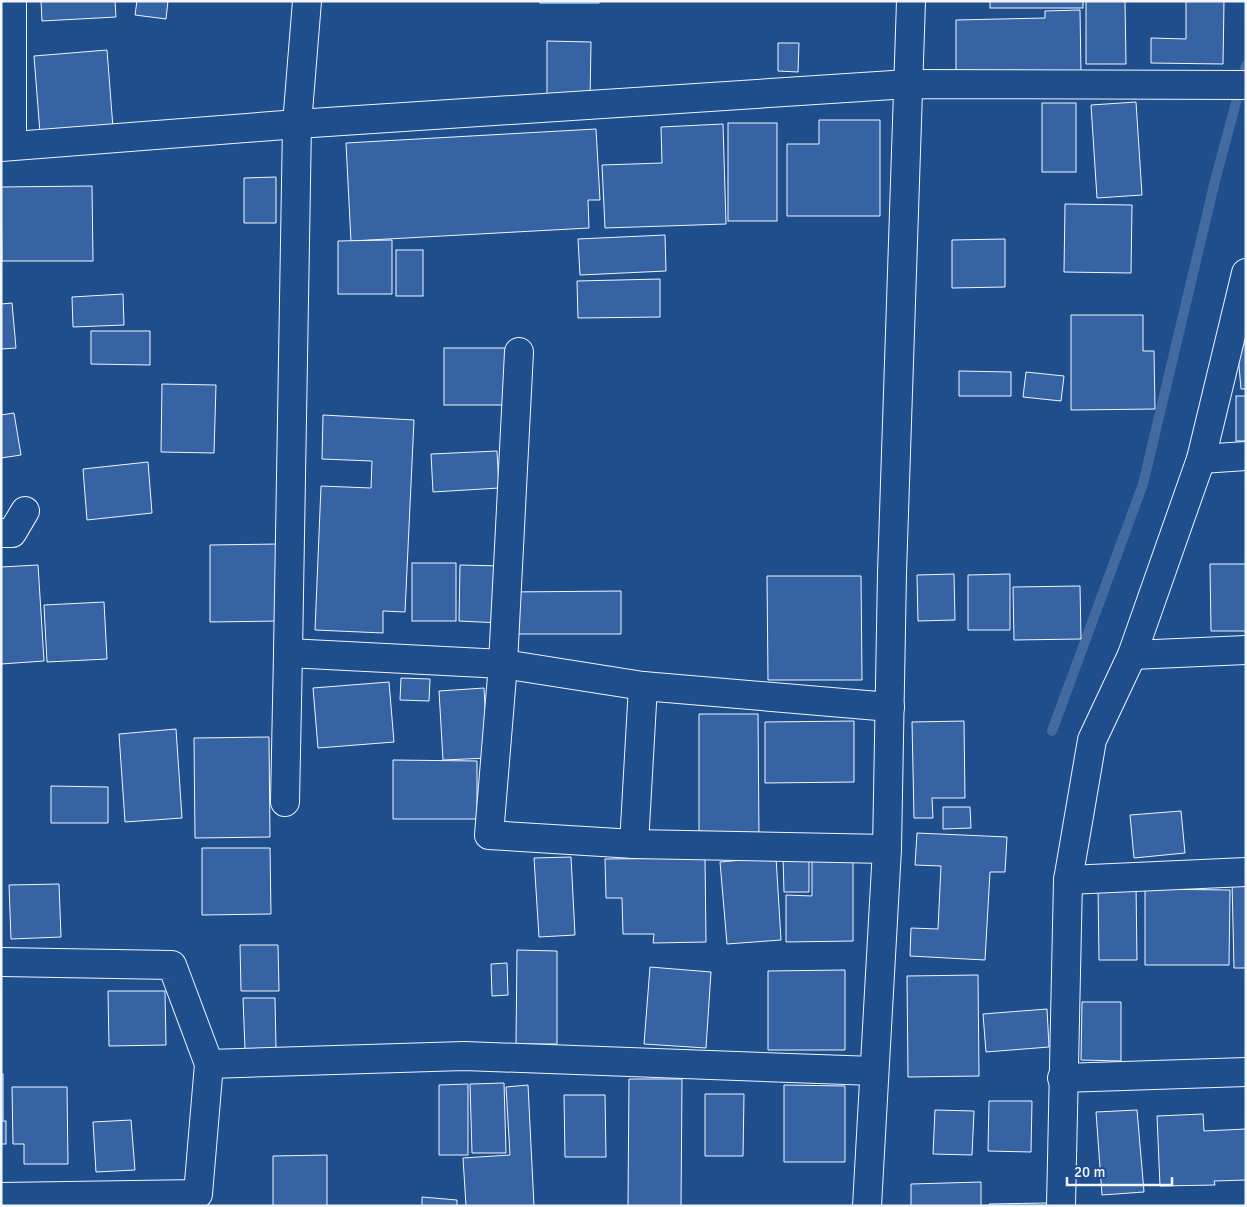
<svg xmlns="http://www.w3.org/2000/svg" width="1247" height="1207" viewBox="0 0 1247 1207" font-family="Signika,sans-serif">
	<style>
		.lines { fill: none; stroke-linecap: round; stroke-linejoin: round }
		.stream { stroke: #446ba0; stroke-width: 10 }
		.building { fill: #3563a3; stroke: #f2f6ff }
		.minor-casing { stroke: #f2f6ff; stroke-width: 30 }
		.minor { stroke: #1f4e8c; stroke-width: 28 }
	</style>
	<rect width="100%" height="100%" fill="#1f4e8c"/>
	<g class="lines">
		<!-- stream -->
		<polyline class="stream" points="1052,731 1143,484 1215,181 1246,65"/>
	</g>
	<!-- building -->
	<g class="building">
		<polygon points="41,1 115,1 116,17 42,21"/>
		<polygon points="137,1 168,1 166,19 135,15"/>
		<rect x="540" y="1" width="59" height="2"/>
		<rect x="990" y="1" width="93" height="7"/>
		<polygon points="1086,1 1125,1 1126,64 1086,64"/>
		<polygon points="1186,1 1224,1 1223,64 1151,63 1151,38 1186,39"/>
		<polygon points="1080,10 1081,73 956,75 956,20 1045,18 1045,11"/>
		<polygon points="547,41 591,42 590,100 547,100"/>
		<polygon points="778,43 799,43 798,72 778,71"/>
		<polygon points="107,50 113,128 40,133 34,56"/>
		<polygon points="1136,102 1142,195 1097,198 1091,105"/>
		<rect x="1042" y="103" width="34" height="69"/>
		<polygon points="819,120 880,120 880,216 787,216 787,144 819,144"/>
		<rect x="728" y="123" width="49" height="98"/>
		<polygon points="723,124 726,224 605,228 602,165 662,163 661,127"/>
		<polygon points="596,129 600,200 588,200 589,228 351,241 346,143"/>
		<polygon points="276,177 276,223 244,223 244,178"/>
		<polygon points="92,186 93,261 2,261 1,187"/>
		<polygon points="1065,204 1132,205 1131,273 1064,272"/>
		<polygon points="665,235 666,271 580,275 578,239"/>
		<polygon points="1005,239 1005,287 952,288 952,240"/>
		<polygon points="392,240 392,294 338,294 338,241"/>
		<rect x="396" y="250" width="27" height="46"/>
		<polygon points="660,279 660,317 578,318 577,281"/>
		<polygon points="123,294 124,325 73,327 72,297"/>
		<polygon points="12,303 16,348 1,349 1,304"/>
		<polygon points="1071,315 1143,315 1143,351 1154,351 1155,409 1071,410"/>
		<polygon points="91,331 150,331 150,365 91,364"/>
		<polygon points="1246,342 1246,389 1241,389 1237,343"/>
		<rect x="444" y="348" width="65" height="57"/>
		<polygon points="959,371 1011,372 1011,396 959,396"/>
		<polygon points="1026,372 1064,376 1061,401 1023,397"/>
		<polygon points="162,384 216,385 214,453 161,452"/>
		<rect x="1236" y="396" width="10" height="45"/>
		<polygon points="14,413 21,455 1,458 1,415"/>
		<polygon points="323,415 414,420 405,612 383,611 383,633 315,630 321,486 371,488 372,461 322,459"/>
		<polygon points="497,451 499,488 433,492 431,454"/>
		<polygon points="148,462 152,513 87,520 83,469"/>
		<polygon points="279,544 280,621 210,622 210,545"/>
		<rect x="412" y="563" width="44" height="58"/>
		<polygon points="1210,564 1246,564 1246,631 1211,631"/>
		<polygon points="38,565 44,661 1,664 1,567"/>
		<polygon points="460,565 503,566 501,623 459,621"/>
		<polygon points="954,574 955,620 918,621 917,575"/>
		<polygon points="1010,574 1010,630 968,630 968,575"/>
		<polygon points="767,576 861,576 862,680 768,680"/>
		<polygon points="1080,586 1081,639 1014,640 1013,587"/>
		<polygon points="621,591 621,634 509,634 509,592"/>
		<polygon points="104,602 107,659 47,662 44,605"/>
		<polygon points="401,678 430,679 429,701 400,700"/>
		<polygon points="389,682 394,742 318,748 313,688"/>
		<polygon points="484,688 488,758 443,760 439,691"/>
		<polygon points="699,714 758,714 759,838 699,838"/>
		<polygon points="854,721 854,782 765,783 765,722"/>
		<polygon points="964,721 965,798 932,798 933,818 914,818 912,722"/>
		<polygon points="176,729 182,818 125,822 119,734"/>
		<polygon points="269,737 270,837 195,838 194,738"/>
		<polygon points="393,760 477,761 477,819 393,819"/>
		<polygon points="51,786 108,787 108,823 51,823"/>
		<polygon points="943,807 970,807 971,828 943,829"/>
		<polygon points="1181,811 1185,853 1134,858 1130,815"/>
		<polygon points="917,833 1007,837 1005,872 990,872 985,960 910,956 911,928 938,929 941,866 915,865"/>
		<polygon points="202,848 270,848 271,914 202,915"/>
		<polygon points="809,856 809,892 784,892 783,857"/>
		<polygon points="571,857 575,935 539,937 534,858"/>
		<polygon points="776,857 781,940 727,944 720,862"/>
		<polygon points="812,857 853,857 853,941 786,942 786,895 812,896"/>
		<polygon points="705,858 706,942 653,943 654,934 623,934 622,898 606,898 605,859"/>
		<polygon points="1232,881 1246,881 1246,968 1234,968"/>
		<polygon points="59,884 61,937 11,939 9,885"/>
		<polygon points="1136,885 1137,960 1099,960 1098,886"/>
		<polygon points="1145,889 1230,890 1229,965 1145,965"/>
		<polygon points="240,945 278,945 279,991 241,991"/>
		<polygon points="517,950 557,951 557,1044 516,1044"/>
		<polygon points="507,963 508,995 492,996 491,964"/>
		<polygon points="650,967 711,972 706,1048 644,1044"/>
		<polygon points="845,970 845,1050 768,1050 768,971"/>
		<polygon points="978,975 979,1076 908,1077 907,976"/>
		<polygon points="108,991 165,991 166,1045 109,1046"/>
		<polygon points="243,998 275,998 276,1049 245,1049"/>
		<polygon points="1082,1002 1121,1002 1121,1061 1081,1060"/>
		<polygon points="1047,1009 1049,1047 986,1052 983,1014"/>
		<rect x="1" y="1074" width="2" height="46"/>
		<polygon points="629,1079 682,1079 681,1206 628,1206"/>
		<polygon points="504,1083 506,1153 472,1153 470,1084"/>
		<polygon points="468,1084 468,1155 439,1155 439,1085"/>
		<polygon points="528,1085 534,1206 466,1206 463,1158 510,1155 506,1087"/>
		<polygon points="784,1085 845,1086 845,1162 784,1162"/>
		<polygon points="12,1087 67,1087 68,1164 24,1164 24,1144 13,1144"/>
		<polygon points="705,1094 744,1094 743,1156 705,1156"/>
		<polygon points="564,1095 605,1095 606,1157 565,1157"/>
		<polygon points="989,1101 1032,1101 1031,1152 988,1151"/>
		<polygon points="935,1110 974,1111 972,1155 933,1154"/>
		<polygon points="1137,1110 1144,1192 1102,1195 1096,1112"/>
		<polygon points="1203,1114 1204,1131 1246,1129 1246,1180 1214,1181 1215,1185 1160,1186 1157,1116"/>
		<polygon points="131,1120 135,1170 96,1172 93,1122"/>
		<rect x="1" y="1121" width="5" height="23"/>
		<polygon points="327,1155 327,1206 273,1206 273,1156"/>
		<polygon points="981,1182 981,1206 911,1206 911,1184"/>
		<polygon points="422,1197 457,1200 457,1206 422,1206"/>
		<polygon points="1047,1203 1047,1206 989,1206 989,1204"/>
	</g>
	<g class="lines">
		<!-- minor casing -->
		<g class="minor-casing">
			<g id="minor">
				<polyline points="12,1 12,146"/>
				<polyline points="307,1 297,124 288,653 503,664 643,686 890,707"/>
				<polyline points="1,147 297,124 908,84 1246,85"/>
				<polyline points="519,352 503,664 489,835 634,844 887,849"/>
				<polyline points="1201,459 1246,456"/>
				<polyline points="1,533 12,533 25,511"/>
				<polyline points="1132,655 1246,650"/>
				<polyline points="285,802 288,653"/>
				<polyline points="634,844 643,686"/>
				<polyline points="1068,880 1246,872"/>
				<polyline points="1,962 172,965 209,1064 198,1194 1,1197"/>
				<polyline points="209,1064 464,1056 874,1071"/>
				<polyline points="1062,1078 1246,1072"/>
				<polyline points="867,1206 887,849 892,573 911,1"/>
				<polyline points="1061,1206 1068,880 1092,740 1132,655 1201,459 1246,273"/>
			</g>
		</g>
		<!-- minor -->
		<use href="#minor" class="minor"/>
	</g>
	<!-- border -->
	<rect width="1247" height="1207" fill="none" stroke="#f2f6ff" stroke-width="5"/>
	<!-- scale -->
	<path d="M1067 1177v8h105v-8" fill="none" stroke="#f2f6ff" stroke-width="2.5"/>
	<text x="1074" y="1177" font-size="15" fill="#f2f6ff" stroke="#1f4e8c" stroke-width="4" paint-order="stroke">20 m</text>
</svg>
